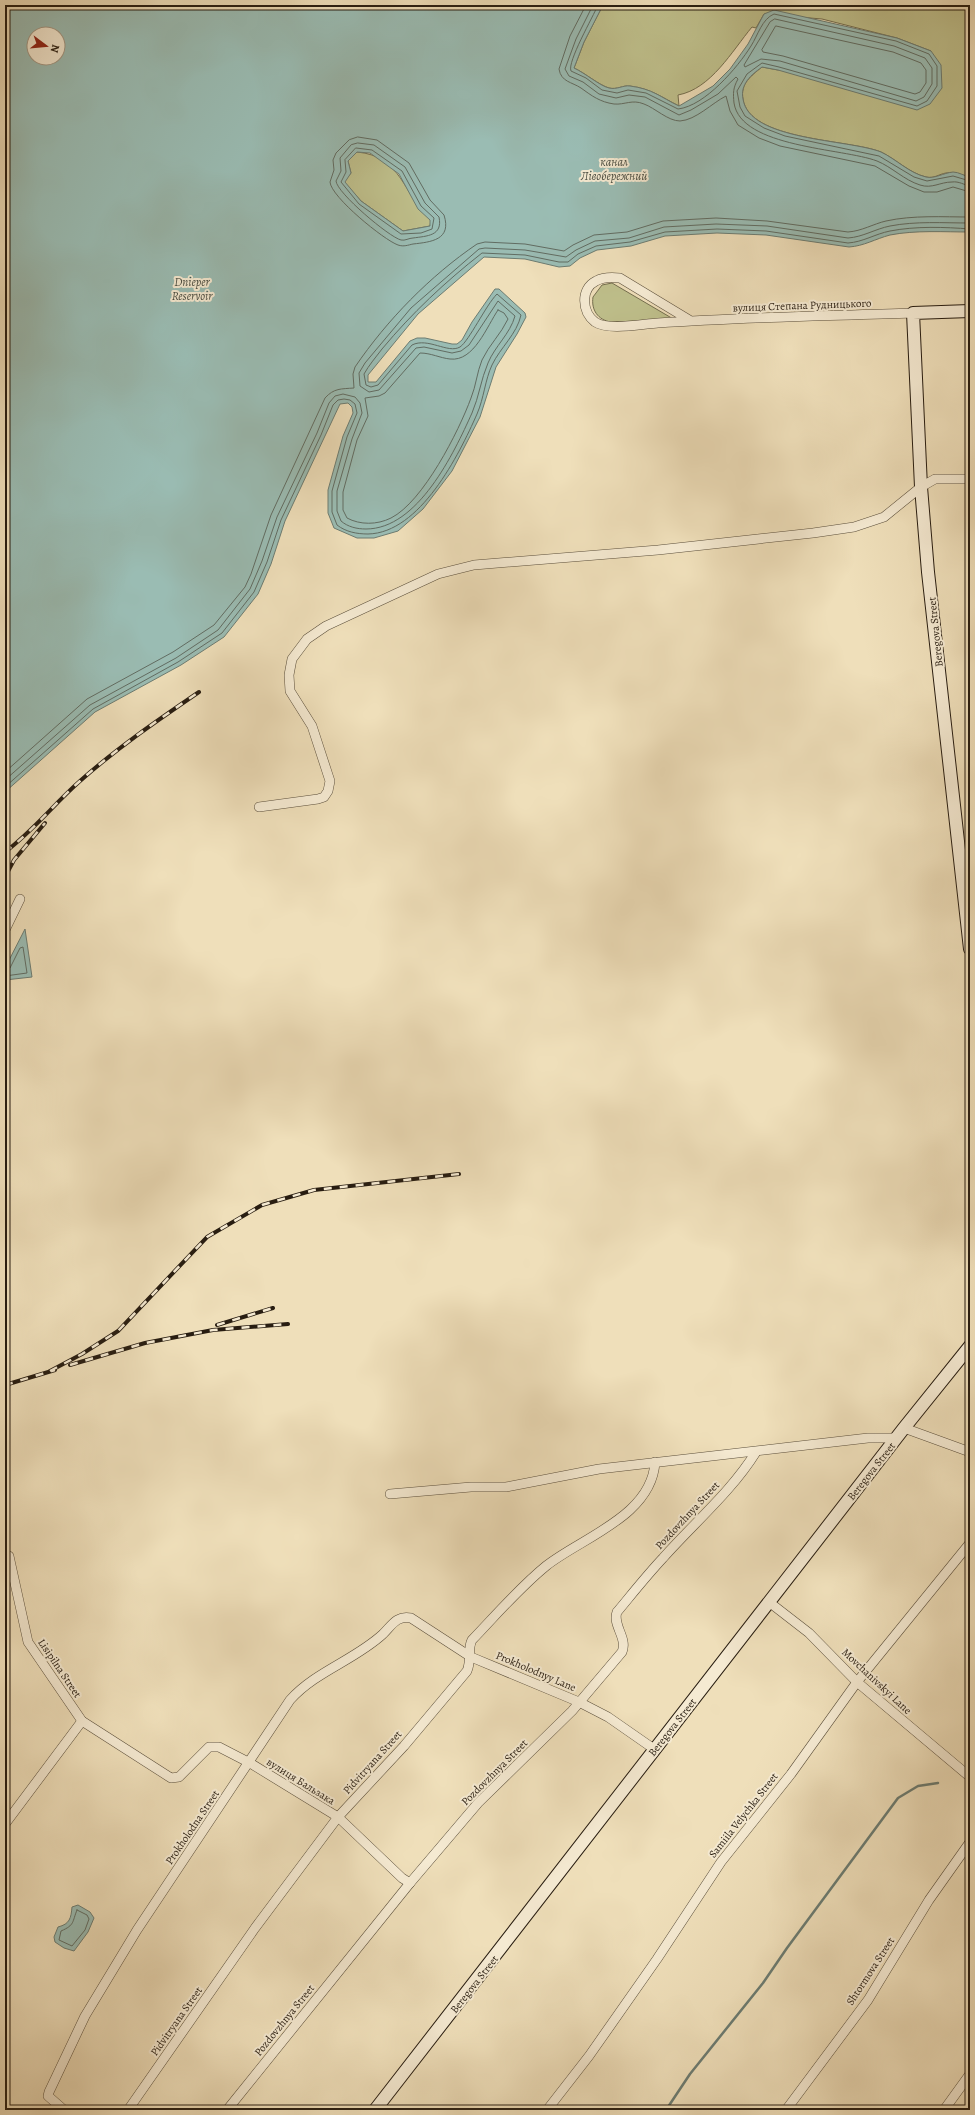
<svg xmlns="http://www.w3.org/2000/svg" width="975" height="2115" viewBox="0 0 975 2115" font-family="Alegreya,serif">
	<style>
		.green { fill: #bfc08c; stroke: #746e4e }
		.water { fill: #9abcb3; stroke: #6c7c72; fill-rule: evenodd }
		.lines { fill: none; stroke-linecap: round; stroke-linejoin: round }
		.shore { stroke: #616c62; stroke-width: 1 }
		.stream { stroke: #6c7c72; stroke-width: 2.5 }
		.street-casing { stroke: #5a4e3b; stroke-width: 10 }
		.secondary-casing { stroke: #281d11; stroke-width: 14 }
		.street { stroke: #f5ead2; stroke-width: 9 }
		.secondary { stroke: #f5ead2; stroke-width: 12 }
		.rail-casing { stroke: #281d11; stroke-width: 4 }
		.rail { stroke: #f5ead2; stroke-width: 2.5; stroke-dasharray: 8; stroke-linecap: butt }
		.labels { text-anchor: middle; stroke-width: 4; stroke-linejoin: round; paint-order: stroke }
		.street-label { font-size: 11px; fill: #281d11; stroke: #f5ead2 }
		.water-label { font-size: 12px; font-style: italic; fill: #4a4d42; stroke: #f5ead2 }
	</style>
	<rect width="100%" height="100%" fill="#efdfba"/>
	<filter id="stains"><feTurbulence type="fractalNoise" baseFrequency=".005" numOctaves="4"/><feColorMatrix values="0 0 0 0 .2 0 0 0 0 .09 0 0 0 0 .02 0 0 0 .5 -.17"/></filter>
	<radialGradient id="worn" r=".72"><stop offset=".6" stop-color="#630" stop-opacity="0"/><stop offset="1" stop-color="#630" stop-opacity=".3"/></radialGradient>
	<!-- green -->
	<g class="green">
		<path d="M603,5H970V177C962,175 955,172 946,173C939,174 934,179 926,177C909,173 896,159 881,152C849,139 749,141 743,99C740,84 751,76 762,67L778,70L931,51L897,38L822,19L764,14L756,28L752,27C732,51 711,89 678,95L679,106C661,97 652,89 630,86C623,85 617,90 609,88C599,85 585,73 574,68L584,42Z"/>
		<path d="M357,152C402,156 403,195 431,220L430,226L403,231L361,201L344,182L351,173L348,161Z"/>
		<path d="M612,283L675,320L611,322C598,320 591,310 593,297L602,285Z"/>
	</g>
	<!-- water -->
	<g class="water">
		<path d="M5,5H603L584,42L574,68C585,73 600,86 609,88C617,90 623,85 630,86C653,89 660,97 679,106L713,86L730,69L748,44L764,14L774,10L897,38L931,51L941,65L942,88L930,104L917,110L778,70L762,67C751,75 740,84 743,99C749,141 848,139 881,152C896,159 909,173 926,177C935,179 943,173 953,172C959,172 964,176 970,177V232C944,232 916,230 890,235C875,239 864,246 849,247L766,235L717,233L665,236L631,246L597,250L580,258L570,266L559,267L525,259L484,257L418,314L368,375V382H376L410,341L417,338H425L452,344H457L462,340L472,322L495,289H499L525,313L526,317L517,334L496,367L480,417L452,471L423,509L398,531L374,538H357L334,528L328,513V490L343,436L353,413L352,407L348,403L340,404L285,521L271,564L258,594L224,637L181,665L95,712L5,792ZM34,34H58V58H34ZM357,152L370,153L399,174L418,209L430,220V226L403,231L361,201L345,182L351,173L348,161Z"/>
		<polygon points="25,929 32,977 5,980 5,968"/>
		<path d="M78,1905L90,1912L94,1918L88,1932L74,1951L64,1948L55,1942L54,1937L58,1927C70,1924 71,1918 72,1907Z"/>
	</g>
	<g class="lines">
		<!-- shore -->
		<g class="shore">
			<path d="M586,5L570,36L559,69C561,82 572,82 581,88C592,96 600,102 614,104C625,105 632,99 644,104C655,108 668,121 680,121C696,120 712,103 726,96L730,111L738,125L759,138L780,146L875,166L909,186L924,192H937L953,187L970,192"/>
			<path d="M593,5L576,39L565,69L569,76L583,82L599,94L616,98L629,95L645,97L679,115L691,110L718,94L736,77L738,79C733,88 733,93 734,103C741,148 843,148 877,161C892,167 904,180 920,185C932,189 940,182 952,182C959,181 964,185 970,186"/>
			<path d="M598,5C593,17 567,62 571,71L586,78L602,90L617,93L628,90L646,93L678,109C705,106 738,67 751,46C758,35 762,19 774,14L896,41L929,54L937,66V86L927,101L917,106L779,67L762,63L747,74L737,91L740,107L745,116L764,128L785,136L879,156L914,177L927,181L953,176L970,181"/>
			<polygon points="775,19 894,46 925,58 932,68 932,84 924,97 916,101 780,61 761,59 745,67 744,65 770,22"/>
			<polygon points="776,26 893,52 921,63 926,70 926,83 920,92 915,94 783,56 763,52 762,50"/>
			<path d="M358,137L377,140L409,163L430,200L444,215C452,240 431,242 413,244C408,245 404,247 398,245C384,240 331,197 330,182L334,170L333,160L336,153L349,140Z"/>
			<path d="M358,143L374,145L405,167L425,203L439,217C443,236 427,236 413,238C409,238 405,241 401,240C389,237 337,193 336,181L341,171L340,158L351,145Z"/>
			<polygon points="356,148 372,150 402,171 421,206 434,218 432,229 421,233 401,234 359,204 341,182 346,172 345,160"/>
			<path d="M498,310L504,313L508,319C501,334 489,345 482,360C477,372 476,386 471,398C459,431 423,502 391,518C377,525 360,525 347,518L343,510V492L357,440L368,416L365,398L379,396L385,393L420,353C431,353 440,358 450,359C474,362 487,326 498,310Z"/>
			<path d="M5,772L87,699L173,652L214,625L245,587L251,574L271,515L325,398C334,388 341,389 354,388L353,374L355,367C387,320 430,276 477,244L485,242L525,244L564,251L573,245L594,235L627,232L663,221L716,218L767,221L848,232C862,231 873,224 886,221C913,215 943,217 970,217"/>
			<path d="M5,780L90,705L176,658L218,630L250,589L262,561L277,517L317,433L329,403L335,396L343,394L355,397L360,403L362,413L352,439L337,491V511L341,521C348,527 357,529 366,529C418,529 454,453 472,413C479,397 481,379 488,363C495,346 510,334 515,316L498,301L469,345L461,351L452,353L424,347L416,348L379,390L369,392L360,386L359,373L365,363L411,308L479,249L485,248L525,250L566,257L576,250L595,241L629,238L664,227L716,224L767,226L848,238C863,237 875,229 890,226C916,221 943,223 970,223"/>
			<path d="M5,787L93,709L178,662L222,633L254,592L267,562L281,520L321,435L333,405L338,400L344,399L350,400L355,404L357,413L347,437L332,491V512L337,525C346,532 357,534 368,534C420,533 459,455 477,414C484,398 485,380 492,365C500,348 517,334 521,315L497,294C486,305 469,341 460,347C448,354 428,337 412,345L378,385L371,387L366,385L364,374C369,365 376,357 382,349C412,313 445,282 482,253L525,255L559,262H568L578,254L596,246L630,242L665,232L717,229L766,231L848,243C863,242 875,234 890,231C916,226 944,227 970,229"/>
			<polyline points="5,969 10,968 20,948 23,947 27,973 5,976"/>
			<path d="M77,1910L87,1915L89,1919L85,1930L72,1946L59,1940L61,1931C75,1925 72,1922 77,1910Z"/>
		</g>
		<!-- stream -->
		<polyline class="stream" points="666,2110 690,2074 763,1983 787,1948 898,1798 918,1786 938,1783"/>
		<!-- street casing -->
		<g class="street-casing">
			<g id="street">
				<path d="M691,321L620,278C612,277 603,277 596,281C580,289 582,312 595,322C608,331 642,324 658,323C743,317 828,316 913,313"/>
				<polyline points="259,807 318,799 324,797 328,791 330,781 312,726 290,691 289,675 292,659 307,639 326,626 438,574 474,565 658,550 813,533 854,527 884,517 921,487 935,479 970,479"/>
				<polyline points="5,930 20,899"/>
				<polyline points="904,1428 970,1452"/>
				<polyline points="390,1494 471,1487 506,1487 599,1469 868,1438 896,1438"/>
				<polyline points="9,1556 28,1642 82,1721 171,1778 179,1777 209,1747 219,1747 250,1763 338,1817 402,1878 410,1883"/>
				<polyline points="769,1602 809,1633 857,1682 970,1777"/>
				<polyline points="5,1824 82,1721"/>
				<path d="M64,2110L48,2096L49,2092L85,2016L137,1930L290,1700C316,1671 355,1660 383,1634C392,1625 397,1615 411,1618L471,1657L579,1702L608,1717L654,1749"/>
				<path d="M128,2110L255,1928L338,1817L404,1746L467,1671C472,1660 467,1649 472,1640C496,1615 519,1588 546,1566C581,1538 652,1516 655,1462"/>
				<path d="M227,2110L410,1883L478,1803L572,1711L622,1652C628,1638 612,1625 617,1612C632,1594 647,1575 663,1558C694,1523 731,1492 756,1452"/>
				<polyline points="547,2110 589,2056 657,1959 721,1862 791,1774 857,1682 970,1543"/>
				<polyline points="786,2110 868,2000 929,1900 970,1842"/>
				<polyline points="944,2110 970,2074"/>
			</g>
		</g>
		<!-- secondary casing -->
		<g class="secondary-casing">
			<g id="secondary">
				<polyline points="970,311 913,313 921,487 928,572 970,949"/>
				<polyline points="375,2110 904,1428 970,1346"/>
			</g>
		</g>
		<!-- street -->
		<use href="#street" class="street"/>
		<!-- secondary -->
		<use href="#secondary" class="secondary"/>
		<!-- rail casing -->
		<g class="rail-casing">
			<g id="rail">
				<path d="M5,852C33,831 54,804 80,781C117,748 158,720 199,692"/>
				<polyline points="5,877 14,860 45,823"/>
				<polyline points="217,1325 273,1308"/>
				<polyline points="70,1365 145,1343 213,1330 288,1324"/>
				<polyline points="50,1371 82,1354 118,1331 207,1237 262,1205 314,1190 459,1174"/>
				<polyline points="5,1385 55,1370"/>
			</g>
		</g>
		<!-- rail -->
		<use href="#rail" class="rail"/>
	</g>
	<g class="labels">
		<!-- street labels -->
		<g class="street-label">
			<text transform="translate(802 305) rotate(-2)" y="4">вулиця Степана Рудницького</text>
			<text transform="translate(935 632) rotate(-96)" y="4">Beregova Street</text>
			<text transform="translate(871 1471) rotate(-52)" y="4">Beregova Street</text>
			<text transform="translate(687 1515) rotate(-47)" y="4">Pozdovzhnya Street</text>
			<text transform="translate(60 1668) rotate(56)" y="4">Lisipilna Street</text>
			<text transform="translate(536 1671) rotate(23)" y="4">Prokholodnyy Lane</text>
			<text transform="translate(877 1681) rotate(43)" y="4">Movchanivskyi Lane</text>
			<text transform="translate(672 1727) rotate(-52)" y="4">Beregova Street</text>
			<text transform="translate(372 1762) rotate(-48)" y="4">Pidvitryana Street</text>
			<text transform="translate(494 1772) rotate(-45)" y="4">Pozdovzhnya Street</text>
			<text transform="translate(301 1781) rotate(32)" y="4">вулиця Бальзака</text>
			<text transform="translate(743 1815) rotate(-52)" y="4">Samiila Velychka Street</text>
			<text transform="translate(192 1827) rotate(-56)" y="4">Prokholodna Street</text>
			<text transform="translate(870 1971) rotate(-57)" y="4">Shtormova Street</text>
			<text transform="translate(474 1984) rotate(-52)" y="4">Beregova Street</text>
			<text transform="translate(284 2020) rotate(-51)" y="4">Pozdovzhnya Street</text>
			<text transform="translate(176 2021) rotate(-55)" y="4">Pidvitryana Street</text>
		</g>
		<!-- water labels -->
		<g class="water-label">
			<text x="614" y="166">канал<tspan x="614" dy="14">Лівобережний</tspan></text>
			<text x="192" y="286">Dnieper<tspan x="192" dy="14">Reservoir</tspan></text>
		</g>
	</g>
	<!-- margin -->
	<rect width="975" height="2115" fill="none" stroke="#efdfba" stroke-width="20"/>
	<rect x="6" y="6" width="963" height="2103" fill="none" stroke="#281d11" stroke-width="2"/>
	<rect x="10" y="10" width="955" height="2095" fill="none" stroke="#281d11"/>
	<!-- north arrow -->
	<g transform="translate(46 46) rotate(106)"><circle r="19" fill="#f5ead2" stroke="#a39885"/>
	<path d="M0-3L7 15L0 10L-7 15Z" fill="#8f2418"/>
	<text y="-6" font-size="11" font-weight="bold" text-anchor="middle" fill="#281d11">N</text>
	</g>
	<rect width="100%" height="100%" filter="url(#stains)"/>
	<rect width="100%" height="100%" fill="url(#worn)"/>
</svg>
